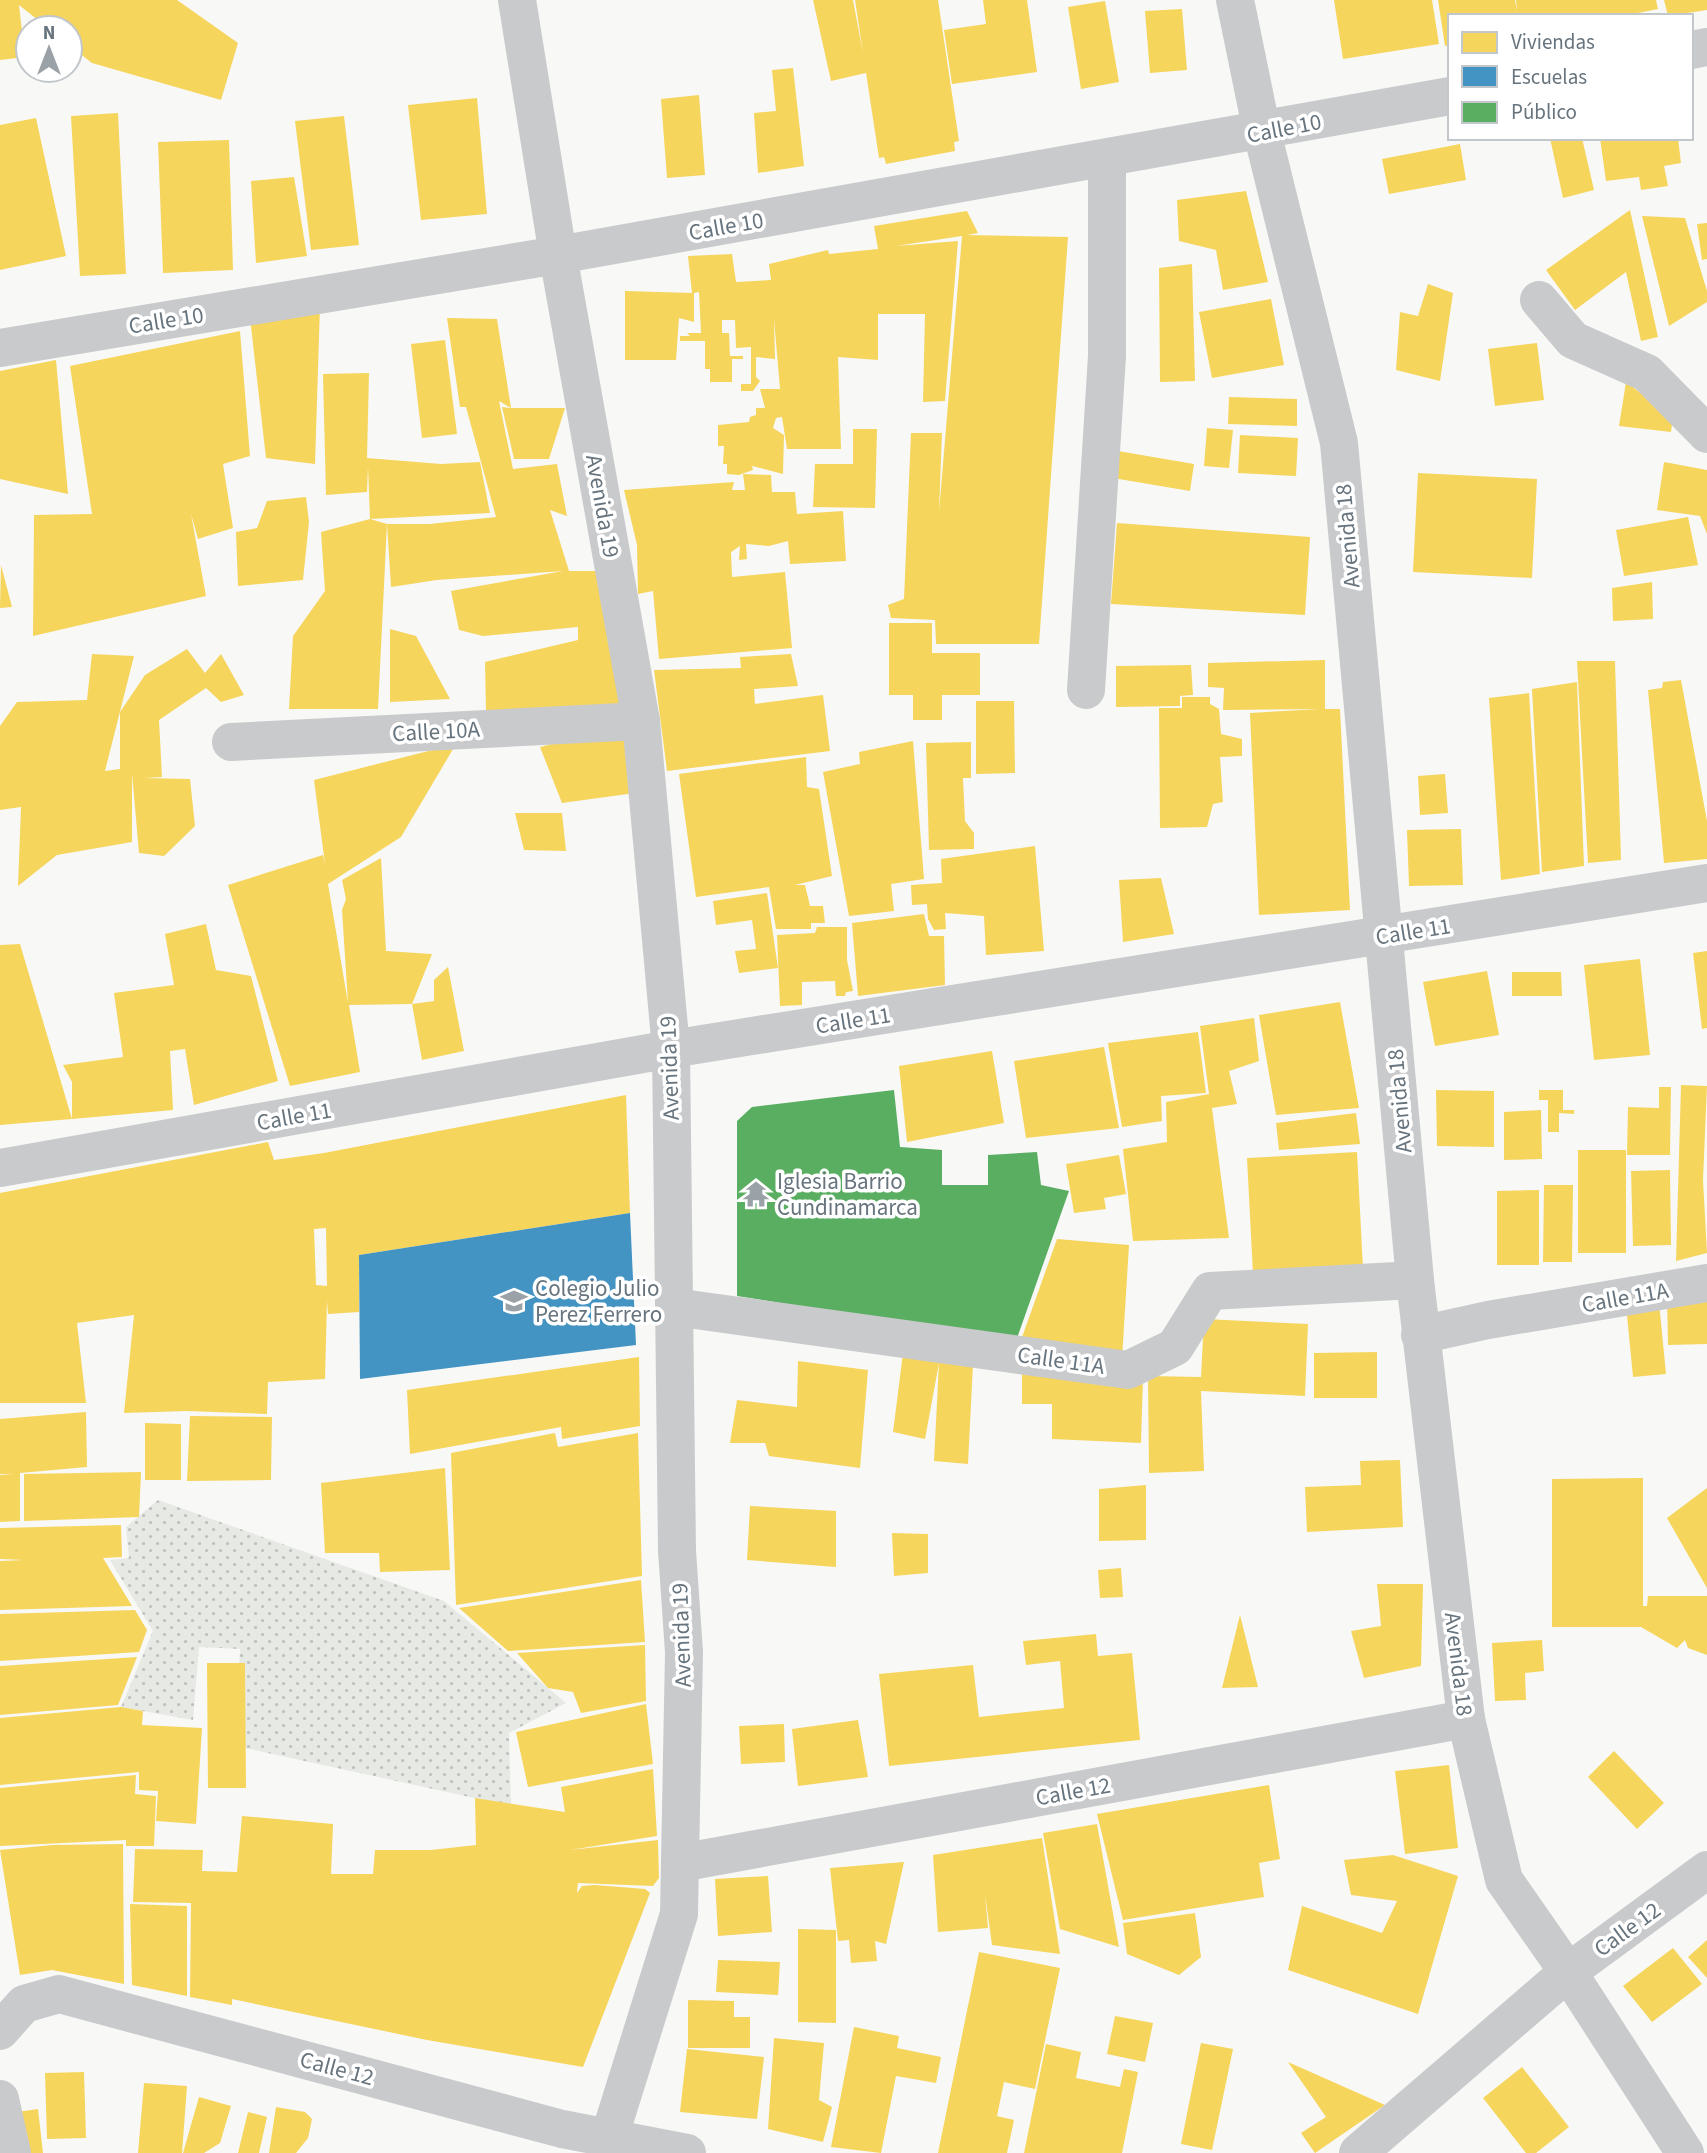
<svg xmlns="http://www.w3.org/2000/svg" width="1707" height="2153" viewBox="0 0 1707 2153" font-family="'Source Sans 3',sans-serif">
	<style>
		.park { fill: url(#park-dots) }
		.homes { fill: #f6d55c; fill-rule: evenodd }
		.schools { fill: #4393c3 }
		.public { fill: #5aae61 }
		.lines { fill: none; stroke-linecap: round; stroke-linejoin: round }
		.street { stroke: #c9cacc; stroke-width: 38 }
		.labels { text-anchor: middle; stroke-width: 7; stroke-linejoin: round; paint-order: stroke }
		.street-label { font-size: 23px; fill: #67747d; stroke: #fff }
		.poi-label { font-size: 23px; fill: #67747d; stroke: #fff; text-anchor: start }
	</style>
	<defs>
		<pattern id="park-dots" width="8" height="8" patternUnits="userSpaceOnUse" patternTransform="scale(1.75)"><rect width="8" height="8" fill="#e7e9e5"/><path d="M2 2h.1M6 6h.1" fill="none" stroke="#bfc1bf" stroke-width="1.8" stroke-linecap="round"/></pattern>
	</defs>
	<rect width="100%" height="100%" fill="#f8f8f7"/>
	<!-- park -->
	<polygon class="park" points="158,1500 444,1601 566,1703 509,1733 511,1806 236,1746 240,1649 199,1647 193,1720 121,1707 153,1631 110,1560 129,1558 126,1527"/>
	<!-- homes -->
	<g class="homes">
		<polygon points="0,0 177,0 238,43 221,100 92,63 70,46 70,28 48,28 19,5 25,57 0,60"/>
		<polygon points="813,0 853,0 863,53 855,0 938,0 959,141 954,142 955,151 886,164 884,157 879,158 866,73 831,81"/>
		<polygon points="983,0 1027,0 1037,72 952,84 944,30 986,24"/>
		<polygon points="1334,0 1432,0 1439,44 1343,59"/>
		<polygon points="1438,0 1515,0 1517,11 1516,0 1656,0 1658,9 1623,16 1450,16 1450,45 1445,46"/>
		<polygon points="1664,0 1707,0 1707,10 1668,16"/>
		<polygon points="1105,1 1119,82 1081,89 1068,7"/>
		<polygon points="1182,9 1187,70 1150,73 1145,11"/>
		<polygon points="793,68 804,166 758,173 754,113 776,111 772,70"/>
		<polygon points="699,95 705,175 667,178 661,99"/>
		<polygon points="477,98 487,214 421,220 408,105"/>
		<polygon points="118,113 126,274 80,276 71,116"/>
		<polygon points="344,116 359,245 311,250 295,121"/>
		<polygon points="36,118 66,256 0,270 0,125"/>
		<polygon points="1550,138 1582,138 1594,190 1563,198"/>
		<polygon points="1600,138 1678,138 1681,163 1664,166 1668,186 1641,190 1639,177 1606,181"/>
		<polygon points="229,140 233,270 163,273 158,142"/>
		<polygon points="1460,144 1466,180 1389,194 1382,159"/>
		<polygon points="294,177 307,256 256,263 251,181"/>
		<polygon points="1246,191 1268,282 1223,290 1216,250 1179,241 1177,200"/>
		<polygon points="1630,210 1658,337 1641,341 1626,272 1575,310 1546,270"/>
		<polygon points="967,211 978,233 967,235 1068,237 1039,644 936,644 935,620 891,618 888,605 904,599 911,433 942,433 939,512 962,236 896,246 958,241 945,401 923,402 925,314 878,314 878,360 838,357 841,449 787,449 782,417 776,418 773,428 784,435 783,474 752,466 753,470 739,475 727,474 727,464 723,464 724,446 718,446 718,425 749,422 750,417 756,415 756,408 765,408 760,389 780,389 774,319 775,359 756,357 756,377 760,381 753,391 741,391 741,384 751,384 751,347 736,348 735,320 722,320 722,333 729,333 730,356 743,356 743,359 732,359 732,382 710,382 710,369 705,369 705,341 680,341 680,336 690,336 687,333 701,333 699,292 694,293 694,322 679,318 676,360 625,360 625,291 692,293 688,256 732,254 736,282 771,280 769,264 828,250 829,254 878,249 874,226"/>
		<polygon points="1642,216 1685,218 1707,291 1707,302 1669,326"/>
		<polygon points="1707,223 1707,259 1702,260 1697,224"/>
		<polygon points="1192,264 1195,381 1160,382 1159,268"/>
		<polygon points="1428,284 1453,293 1440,381 1396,370 1400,312 1418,316"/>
		<polygon points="1271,299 1284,365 1212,378 1199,312"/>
		<polygon points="320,306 315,464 266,458 250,318"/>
		<polygon points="447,318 497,319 511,408 565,408 549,459 514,459 502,407 511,408 499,401 513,469 557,464 567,516 550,510 569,571 607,571 633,711 486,712 485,662 578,640 578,627 483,636 459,630 451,591 563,571 437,580 391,587 387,524 378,709 289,709 293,636 325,591 321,532 370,519 387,524 430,524 496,517 466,407 460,407"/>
		<polygon points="240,331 250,456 223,464 233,528 198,539 191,514 206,596 33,636 34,515 92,514 70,366"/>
		<polygon points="445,340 457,434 422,438 411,344"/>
		<polygon points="1537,343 1544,400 1495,406 1488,349"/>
		<polygon points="56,360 68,494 0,479 0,371"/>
		<polygon points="369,373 367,458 441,464 480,462 490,513 370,519 368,467 367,492 326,495 323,374"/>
		<polygon points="1626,382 1673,417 1671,432 1619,426"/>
		<polygon points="1229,397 1297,399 1297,426 1228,424"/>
		<polygon points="1207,428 1233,430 1229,468 1204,466"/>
		<polygon points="853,429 877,429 875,508 813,507 815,464 853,464"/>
		<polygon points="1240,435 1298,438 1296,476 1238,473"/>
		<polygon points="1112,450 1194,464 1190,491 1107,477"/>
		<polygon points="1664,462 1707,470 1707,534 1700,516 1657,510"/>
		<polygon points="1418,473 1537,479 1532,578 1413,572"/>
		<polygon points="743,474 771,475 772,492 795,492 797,514 843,511 846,561 790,564 788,541 769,546 746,544 747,559 739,560 740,546 731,552 732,577 785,572 792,648 659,659 653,591 638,594 637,545 624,490 734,482 732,490 745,490"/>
		<polygon points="306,497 309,522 303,580 238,586 236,532 257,528 267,501"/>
		<polygon points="1688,517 1698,565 1624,576 1616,530"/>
		<polygon points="1117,523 1310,537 1305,615 1111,604"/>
		<polygon points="1,565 12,607 0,608"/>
		<polygon points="1652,582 1653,619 1613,621 1612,588"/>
		<polygon points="889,623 932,623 932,653 980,653 980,695 942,695 942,720 913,720 913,695 889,695"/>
		<polygon points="390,629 416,636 450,699 390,702"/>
		<polygon points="187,649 205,673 221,654 244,695 221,702 206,688 159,720 162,777 144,778 190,779 195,826 164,856 139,853 132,773 132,842 57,855 18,886 21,807 0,810 0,726 17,702 87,700 92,654 134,656 105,771 120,769 120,712 145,675"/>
		<polygon points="791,654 798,686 754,689 755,704 823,695 830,751 667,771 654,670 741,668 740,657"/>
		<polygon points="1325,660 1325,709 1340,709 1350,910 1259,915 1250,713 1320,709 1223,710 1224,688 1208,687 1208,663"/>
		<polygon points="1577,661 1615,661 1621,860 1588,863"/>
		<polygon points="1191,665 1193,695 1180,696 1180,706 1116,707 1116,666"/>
		<polygon points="1681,680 1707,821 1707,859 1664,863 1648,690 1662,688 1663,682"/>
		<polygon points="1577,682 1584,866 1542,872 1532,689"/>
		<polygon points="1529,693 1540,874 1501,880 1489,698"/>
		<polygon points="1182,697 1210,697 1210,704 1219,709 1221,734 1242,739 1242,756 1220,757 1223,802 1213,804 1207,827 1160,828 1159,708 1182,708"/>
		<polygon points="976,701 1014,701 1015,773 976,774"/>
		<polygon points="635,723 635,793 562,803 540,747"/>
		<polygon points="913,741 924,879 891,884 894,911 849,916 823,772 860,764 859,752"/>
		<polygon points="971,742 971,778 963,778 965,821 974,833 974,849 929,850 926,743"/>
		<polygon points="456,744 401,837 328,884 348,1003 342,910 346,899 342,880 381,858 386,951 432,954 412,1004 349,1005 360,1072 290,1086 228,885 323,855 325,864 314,780"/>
		<polygon points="806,757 807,787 819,789 832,876 795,885 805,885 810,906 823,906 825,923 811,923 811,929 776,929 769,887 696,897 679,774"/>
		<polygon points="1445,774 1448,813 1420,815 1418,776"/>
		<polygon points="515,813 562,813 566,851 524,850"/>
		<polygon points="1461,829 1463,885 1409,886 1407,830"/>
		<polygon points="1035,846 1044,951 986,955 984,916 945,913 946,929 934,930 928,919 927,904 912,905 911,885 942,883 941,859"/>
		<polygon points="1161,878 1174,934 1123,942 1119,880"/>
		<polygon points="767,893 778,968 739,973 735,951 756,949 752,920 716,925 713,901"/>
		<polygon points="924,914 929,936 944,936 945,985 858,996 852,923"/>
		<polygon points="206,924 216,970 251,976 278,1081 194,1105 185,1049 170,1051 173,1110 72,1119 72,1082 63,1065 123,1057 114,993 174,985 165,934"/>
		<polygon points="817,927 847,927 847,960 853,991 846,992 845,996 836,996 835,981 802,982 802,1005 780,1006 777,935 815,933"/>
		<polygon points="20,944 72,1119 0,1125 0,945"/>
		<polygon points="1707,951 1707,1028 1702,1029 1693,953"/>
		<polygon points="1640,959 1650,1055 1594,1060 1584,965"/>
		<polygon points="448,967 464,1051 422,1060 412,1004 434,1001 434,980"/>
		<polygon points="1487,971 1499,1035 1435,1046 1423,982"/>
		<polygon points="1512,972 1561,972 1562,996 1512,996"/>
		<polygon points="1340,1002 1359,1108 1276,1115 1259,1015"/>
		<polygon points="1254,1018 1259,1061 1229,1071 1237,1104 1212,1108 1229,1238 1133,1241 1123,1149 1167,1142 1166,1102 1209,1094 1200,1026"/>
		<polygon points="1198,1032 1206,1093 1161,1096 1162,1121 1122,1127 1108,1043"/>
		<polygon points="1104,1047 1119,1128 1026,1138 1014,1061"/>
		<polygon points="992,1051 1004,1123 907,1142 899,1066"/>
		<polygon points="1681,1085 1707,1086 1703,1180 1707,1253 1676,1261"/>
		<polygon points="1659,1087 1671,1087 1670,1155 1627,1155 1628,1107 1659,1108"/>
		<polygon points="1436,1090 1494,1091 1494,1147 1437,1146"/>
		<polygon points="1539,1090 1563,1090 1563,1110 1574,1110 1574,1114 1559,1113 1559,1132 1548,1132 1548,1100 1539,1100"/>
		<path d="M626,1095L630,1213L359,1255V1312L328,1314L327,1301L325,1379L268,1382L267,1414L186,1411L124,1413L134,1315L77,1323L86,1403H0V1193L268,1142L274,1160L324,1153ZM326,1228L327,1286L316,1285L314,1229Z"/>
		<polygon points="1541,1110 1542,1159 1504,1160 1504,1112"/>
		<polygon points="1356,1113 1360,1144 1279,1150 1276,1123"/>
		<rect x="1578" y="1150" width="48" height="103"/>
		<polygon points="1357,1152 1363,1269 1253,1274 1247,1158"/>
		<polygon points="1119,1155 1126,1194 1104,1198 1106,1209 1074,1213 1066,1164"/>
		<polygon points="1670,1170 1671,1245 1633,1246 1631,1171"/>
		<polygon points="1544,1185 1573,1185 1572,1262 1543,1262"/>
		<polygon points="1539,1190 1539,1265 1497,1265 1497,1191"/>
		<polygon points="1057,1239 1129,1245 1122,1359 1021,1340"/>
		<polygon points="1707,1295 1707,1344 1668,1345 1667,1297"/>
		<polygon points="1659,1302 1666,1374 1633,1377 1626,1305"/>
		<polygon points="1204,1319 1308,1324 1305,1396 1201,1391 1204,1471 1149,1473 1148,1376 1201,1377"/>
		<polygon points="1377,1352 1377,1398 1314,1398 1314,1353"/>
		<polygon points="903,1353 973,1364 968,1464 934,1461 939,1363 925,1439 893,1432"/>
		<polygon points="639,1357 640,1426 562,1439 561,1427 410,1454 407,1390"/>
		<polygon points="798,1361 868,1370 860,1468 769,1456 765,1443 730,1443 737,1400 797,1407"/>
		<polygon points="1022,1374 1143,1378 1141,1443 1052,1439 1052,1404 1022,1404"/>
		<polygon points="86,1412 87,1467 20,1473 20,1521 0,1522 0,1475 13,1474 0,1474 0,1419"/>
		<polygon points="190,1416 272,1417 271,1480 187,1481"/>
		<polygon points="145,1423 181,1424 181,1480 145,1480"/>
		<polygon points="555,1433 558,1447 638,1433 642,1576 456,1605 451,1453"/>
		<polygon points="1400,1460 1403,1527 1307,1532 1305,1487 1361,1485 1360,1461"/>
		<polygon points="445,1468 450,1570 380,1572 379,1553 325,1553 321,1483"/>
		<polygon points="141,1472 139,1517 24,1521 24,1474"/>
		<polygon points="1643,1478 1643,1606 1647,1606 1648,1596 1707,1596 1707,1655 1688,1648 1685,1640 1677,1648 1641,1627 1552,1627 1552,1479"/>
		<polygon points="1146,1485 1146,1540 1099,1541 1099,1489"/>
		<polygon points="1707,1488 1707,1588 1667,1518"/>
		<polygon points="750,1506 836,1511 836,1567 747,1560"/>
		<polygon points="121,1525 122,1557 103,1558 132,1606 0,1610 0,1561 24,1560 0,1559 0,1528"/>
		<polygon points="892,1533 928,1534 928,1573 894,1576"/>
		<polygon points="1121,1568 1123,1597 1100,1598 1098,1570"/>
		<polygon points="641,1580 645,1642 508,1651 459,1608"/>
		<polygon points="1377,1584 1423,1584 1421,1666 1364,1678 1351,1631 1381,1626"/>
		<polygon points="135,1610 147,1630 139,1652 0,1661 0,1614"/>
		<polygon points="1240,1615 1258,1687 1222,1688"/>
		<polygon points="1096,1634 1098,1656 1132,1653 1140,1740 889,1766 879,1674 973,1665 979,1717 1064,1708 1060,1661 1026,1665 1023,1641"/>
		<polygon points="1542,1640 1544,1671 1525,1673 1526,1700 1495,1701 1492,1643"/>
		<polygon points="645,1645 646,1701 581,1713 573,1692 548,1688 517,1653"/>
		<polygon points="137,1657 118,1705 0,1715 0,1666"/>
		<polygon points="207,1663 245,1663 246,1788 208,1788"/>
		<polygon points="646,1704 653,1764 528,1787 516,1732"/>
		<polygon points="121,1707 143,1711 142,1725 202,1728 196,1824 156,1821 158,1791 139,1790 139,1772 0,1785 0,1718"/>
		<polygon points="858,1720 868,1777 798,1786 792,1729"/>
		<polygon points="784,1724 785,1762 741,1764 739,1726"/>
		<polygon points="1614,1751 1664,1803 1637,1829 1588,1777"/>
		<polygon points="1449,1765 1458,1848 1405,1854 1395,1771"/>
		<polygon points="653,1769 657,1836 570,1850 658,1840 659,1878 653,1886 578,1883 577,1893 582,1886 595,1885 645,1889 650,1893 583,2067 427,2040 232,1999 232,2005 190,1997 191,1903 133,1902 135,1849 203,1850 202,1871 237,1872 242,1816 333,1824 331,1874 373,1874 375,1850 431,1850 476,1845 475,1798 565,1812 561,1787"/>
		<polygon points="136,1775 135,1794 156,1796 154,1846 126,1846 126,1840 0,1846 0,1788"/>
		<polygon points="1269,1785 1280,1859 1259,1863 1264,1897 1123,1920 1097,1814"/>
		<polygon points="1097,1824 1119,1947 1060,1929 1043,1833"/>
		<polygon points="1042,1838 1060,1954 992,1945 985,1894 988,1928 938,1932 933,1855"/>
		<polygon points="123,1844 124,1984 52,1970 20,1975 0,1850 52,1845"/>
		<polygon points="1393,1855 1458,1876 1418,2014 1288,1970 1302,1906 1382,1933 1397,1901 1351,1895 1344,1860"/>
		<polygon points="904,1862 886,1944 875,1941 877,1961 851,1963 849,1940 838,1941 830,1868"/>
		<polygon points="768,1876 772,1932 718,1936 715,1879"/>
		<polygon points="130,1904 187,1906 187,1996 132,1985"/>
		<polygon points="1195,1913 1201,1957 1179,1975 1127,1954 1123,1923"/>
		<polygon points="798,1929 836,1930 836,2023 798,2022"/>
		<polygon points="1707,1940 1707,1978 1688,1957"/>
		<polygon points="1673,1948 1702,1984 1652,2022 1623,1986"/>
		<polygon points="979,1952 1060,1968 1035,2089 1004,2082 997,2116 1014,2120 1007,2153 938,2153"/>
		<polygon points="718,1960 780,1962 778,1995 716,1992"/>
		<polygon points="688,2000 734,2001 734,2017 750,2017 750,2048 688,2048"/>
		<polygon points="1115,2016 1153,2023 1145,2062 1107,2054"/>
		<polygon points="854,2027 899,2036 897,2048 941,2057 936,2083 896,2076 881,2153 831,2147"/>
		<polygon points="774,2038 824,2043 819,2100 832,2107 823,2142 768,2129"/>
		<polygon points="1201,2043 1233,2049 1212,2150 1181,2144"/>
		<polygon points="1046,2044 1081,2052 1076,2078 1120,2087 1124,2069 1138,2072 1122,2153 1024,2153"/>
		<polygon points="687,2049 764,2057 757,2119 680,2112"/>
		<polygon points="1288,2062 1385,2105 1315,2153 1301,2133 1326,2117"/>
		<polygon points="1522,2067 1569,2127 1536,2153 1526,2153 1483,2098"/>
		<polygon points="84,2072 86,2138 47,2139 45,2073"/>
		<polygon points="144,2083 187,2086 182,2153 138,2153"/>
		<polygon points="199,2097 231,2106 220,2143 204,2153 183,2153"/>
		<polygon points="276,2107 305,2112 312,2119 308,2138 296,2153 269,2153"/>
		<polygon points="38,2109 43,2153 22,2153 17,2112"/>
		<polygon points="248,2112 267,2117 259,2153 238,2153"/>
	</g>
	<!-- schools -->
	<polygon class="schools" points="630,1213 636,1345 360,1379 359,1255"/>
	<!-- public -->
	<polygon class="public" points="894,1090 900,1147 942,1150 942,1185 988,1185 988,1155 1037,1152 1041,1185 1069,1191 1016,1341 737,1296 737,1121 752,1107"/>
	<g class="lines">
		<!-- street -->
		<g class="street">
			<polyline points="517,0 558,255 641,721 671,1049 677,1551 684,1652 679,1914 609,2138"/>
			<polyline points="1235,0 1262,132 1339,443 1415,1280 1466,1719 1504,1880 1568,1972 1685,2153"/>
			<polyline points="1691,50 1707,47"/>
			<polyline points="1539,300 1573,340 1647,373 1707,434"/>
			<polyline points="0,348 558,255 1450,96"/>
			<polyline points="1086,690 1107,356 1107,160"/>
			<polyline points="231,742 641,721"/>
			<polyline points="0,1168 671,1049 1707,883"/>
			<polyline points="674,1307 1128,1370 1175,1347 1210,1291 1415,1280"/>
			<polyline points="1420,1335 1488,1320 1707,1283"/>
			<polyline points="680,1863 1466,1719"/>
			<polyline points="0,2031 24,2004 59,1994 562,2129 687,2153"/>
			<polyline points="0,2099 12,2153"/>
			<polyline points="1358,2153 1568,1972 1707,1870"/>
		</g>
	</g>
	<!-- icons -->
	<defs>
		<g id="temple-bare" transform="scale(2.1)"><path d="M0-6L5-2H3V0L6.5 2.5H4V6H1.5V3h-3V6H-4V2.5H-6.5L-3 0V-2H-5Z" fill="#9aa2a8" stroke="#fff" stroke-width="2.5" paint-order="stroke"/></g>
		<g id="school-bare" transform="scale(2.1)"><path d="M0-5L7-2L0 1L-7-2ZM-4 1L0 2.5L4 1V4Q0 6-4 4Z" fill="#9aa2a8" stroke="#fff" stroke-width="2.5" paint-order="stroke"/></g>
	</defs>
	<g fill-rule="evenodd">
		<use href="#temple-bare" x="756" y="1194"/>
		<use href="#school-bare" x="514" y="1301"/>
	</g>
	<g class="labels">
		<!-- street labels -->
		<g class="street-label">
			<text transform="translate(1284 128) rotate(-11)" y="8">Calle 10</text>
			<text transform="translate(726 226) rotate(-10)" y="8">Calle 10</text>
			<text transform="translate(166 320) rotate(-9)" y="8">Calle 10</text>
			<text transform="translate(603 506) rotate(80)" y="8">Avenida 19</text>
			<text transform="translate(1347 536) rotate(-95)" y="8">Avenida 18</text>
			<text transform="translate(436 731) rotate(-3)" y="8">Calle 10A</text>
			<text transform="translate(1413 931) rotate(-9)" y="8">Calle 11</text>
			<text transform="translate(853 1020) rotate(-9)" y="8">Calle 11</text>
			<text transform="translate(669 1068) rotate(-92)" y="8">Avenida 19</text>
			<text transform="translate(1399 1101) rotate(-95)" y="8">Avenida 18</text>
			<text transform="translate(294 1116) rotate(-10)" y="8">Calle 11</text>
			<text transform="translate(1625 1297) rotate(-10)" y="8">Calle 11A</text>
			<text transform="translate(1061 1360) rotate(8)" y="8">Calle 11A</text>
			<text transform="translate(681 1635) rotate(-92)" y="8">Avenida 19</text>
			<text transform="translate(1459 1664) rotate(83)" y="8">Avenida 18</text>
			<text transform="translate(1073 1791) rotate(-10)" y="8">Calle 12</text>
			<text transform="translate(1627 1929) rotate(-36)" y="8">Calle 12</text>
			<text transform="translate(337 2068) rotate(15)" y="8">Calle 12</text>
		</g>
		<!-- poi labels -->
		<g class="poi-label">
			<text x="777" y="1189">Iglesia Barrio<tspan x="777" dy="26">Cundinamarca</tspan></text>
			<text x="535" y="1296">Colegio Julio<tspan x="535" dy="26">Perez Ferrero</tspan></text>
		</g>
	</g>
	<!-- legend -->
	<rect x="1448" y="14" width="245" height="126" fill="#ffffff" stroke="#c2c7cb" stroke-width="2"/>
	<rect x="1462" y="32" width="35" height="21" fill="#f6d55c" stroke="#c2c7cb" stroke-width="2"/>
	<text x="1511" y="49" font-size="21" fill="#67747d">Viviendas</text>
	<rect x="1462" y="66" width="35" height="21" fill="#4393c3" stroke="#c2c7cb" stroke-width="2"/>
	<text x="1511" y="84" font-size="21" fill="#67747d">Escuelas</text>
	<rect x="1462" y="102" width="35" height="21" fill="#5aae61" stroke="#c2c7cb" stroke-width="2"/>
	<text x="1511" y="119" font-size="21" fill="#67747d">Público</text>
	<!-- north arrow -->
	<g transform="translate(49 49)"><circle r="33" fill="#ffffff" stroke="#c2c7cb" stroke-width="2"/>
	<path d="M0-5L12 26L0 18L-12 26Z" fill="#9aa2a8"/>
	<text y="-10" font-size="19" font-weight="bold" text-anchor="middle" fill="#67747d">N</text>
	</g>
</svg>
